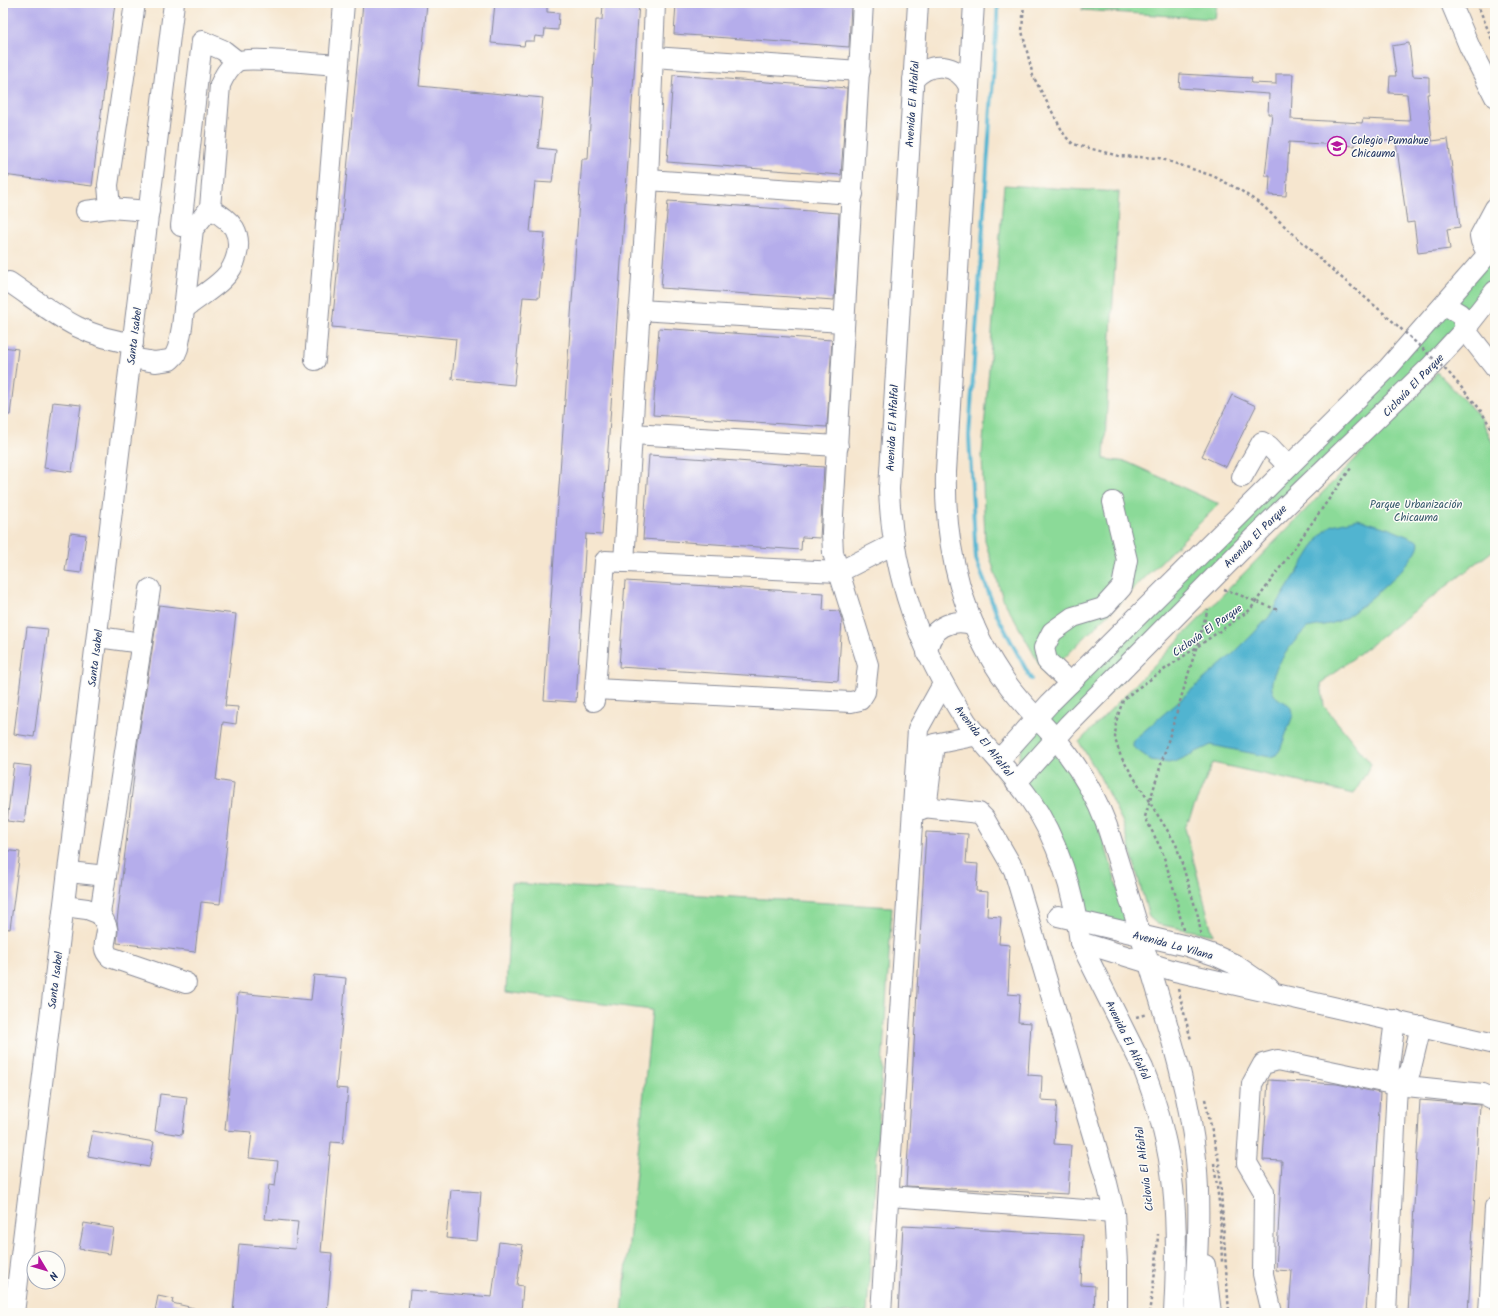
<svg xmlns="http://www.w3.org/2000/svg" width="1498" height="1316" viewBox="0 0 1498 1316" font-family="Kalam,sans-serif">
	<style>
		.green { fill: #8bda98; stroke: #53847b }
		.water { fill: #51b4d0; stroke: #367297 }
		.lines { fill: none; stroke-linecap: round; stroke-linejoin: round }
		.stream { stroke: #51b4d0; stroke-width: 4 }
		.building { fill: #b5adeb }
		.minor-casing { stroke: #888a96; stroke-width: 22 }
		.path { stroke: #888a96; stroke-width: 2.5; stroke-dasharray: 3 3; stroke-linecap: butt }
		.minor { stroke: #fff; stroke-width: 20 }
		.path-bridge { stroke: #888a96; stroke-width: 2.5; stroke-dasharray: 3 3; stroke-linecap: butt }
		.labels { text-anchor: middle; stroke-width: 3; stroke-linejoin: round; paint-order: stroke }
		.street-label { font-size: 11px; fill: #1b2f5e; stroke: #fdfcf7 }
		.poi-label { font-size: 11px; fill: #1b2f5e; stroke: #fdfcf7; text-anchor: start }
		.park-label { font-size: 11px; fill: #375a6c; stroke: #fdfcf7 }
	</style>
	<rect width="100%" height="100%" fill="#fdfcf7"/>
	<filter id="ink" filterUnits="userSpaceOnUse"><feTurbulence type="fractalNoise" baseFrequency=".025" numOctaves="2"/><feDisplacementMap in="SourceGraphic" scale="8" xChannelSelector="R" yChannelSelector="G"/><feConvolveMatrix kernelMatrix="1 2 1 2 8 2 1 2 1" color-interpolation-filters="sRGB"/></filter>
	<filter id="wash" filterUnits="userSpaceOnUse"><feTurbulence type="fractalNoise" baseFrequency=".012" numOctaves="4" result="noise"/><feDisplacementMap in="SourceGraphic" scale="16" xChannelSelector="R" yChannelSelector="G"/><feGaussianBlur stdDeviation="0.9" result="paint"/><feColorMatrix in="noise" values="0 0 0 0 0 0 0 0 0 0 0 0 0 0 0 0 0 1.4 0 .05"/><feComposite in="paint" operator="in"/></filter>
	<g filter="url(#wash)">
		<rect width="100%" height="100%" fill="#f6e6cf"/>
		<!-- green -->
		<g class="green">
			<polygon points="1083,3 1217,3 1215,19 1082,10"/>
			<polygon points="1004,185 1119,192 1104,459 1127,462 1219,504 1046,676 1003,599 985,541 982,454"/>
			<path d="M1495,255V279L1420,367L1053,753C1097,796 1111,867 1128,925L1083,914L1019,770C1016,751 1026,743 1036,729Z"/>
			<polygon points="1437,372 1481,418 1495,448 1495,549 1321,683 1324,706 1371,764 1354,794 1213,763 1185,828 1213,935 1157,924 1149,917 1123,823 1099,775 1079,742 1416,397"/>
			<polygon points="511,883 892,907 867,1313 622,1313 652,1010 506,992"/>
		</g>
		<!-- water -->
		<path class="water" d="M1358,519L1390,529L1416,540L1419,543C1418,561 1361,608 1345,618C1333,625 1320,625 1307,628C1295,639 1268,672 1272,689C1274,700 1284,700 1290,706C1291,708 1292,713 1293,715L1280,750L1276,755L1270,757L1211,745L1177,761L1168,763L1151,760L1133,747V743L1136,738L1233,654L1253,634L1269,617L1320,536L1332,525Z"/>
		<g class="lines">
			<!-- stream -->
			<polyline class="stream" points="998,3 969,436 976,559 997,615 1031,679"/>
		</g>
		<g id="blocks">
			<!-- building -->
			<g class="building">
				<polygon points="3,3 115,3 92,186 3,175"/>
				<polygon points="363,3 427,3 419,86 543,98 538,148 556,150 552,183 535,182 530,232 545,233 539,298 523,297 514,385 452,379 456,339 332,327"/>
				<polygon points="495,3 547,3 547,12 559,13 558,30 545,29 544,37 535,36 534,41 525,41 524,46 491,43"/>
				<polygon points="603,3 639,3 602,535 586,534 576,702 544,700 582,159 588,159 596,20 602,20"/>
				<polygon points="676,3 851,3 849,47 674,34"/>
				<polygon points="1409,43 1413,76 1429,77 1429,94 1427,94 1432,141 1448,139 1460,227 1447,229 1450,249 1418,253 1414,222 1407,223 1396,141 1356,139 1355,146 1289,142 1286,196 1269,195 1270,176 1265,176 1272,114 1268,114 1269,94 1179,88 1180,74 1252,78 1251,83 1276,84 1276,74 1293,74 1291,119 1362,123 1363,119 1410,121 1407,94 1389,93 1390,76 1396,76 1392,46"/>
				<polygon points="673,75 847,88 841,175 667,162"/>
				<polygon points="668,201 839,213 834,300 661,288"/>
				<polygon points="659,328 832,340 827,427 653,415"/>
				<polygon points="3,347 18,349 10,415 3,415"/>
				<polygon points="1232,395 1256,406 1226,467 1202,456"/>
				<polygon points="53,402 81,405 72,472 44,468"/>
				<polygon points="649,455 824,467 820,538 802,537 801,550 643,539"/>
				<polygon points="70,533 86,535 81,573 65,571"/>
				<polygon points="625,581 824,593 823,610 839,611 842,620 838,681 619,667"/>
				<polygon points="159,605 236,614 225,706 238,707 236,724 223,722 216,780 234,783 220,904 201,902 195,952 117,943 118,930 117,921 138,741"/>
				<polygon points="27,627 48,629 34,737 14,734"/>
				<polygon points="14,764 31,766 24,823 7,821"/>
				<polygon points="926,832 968,834 966,863 978,864 976,891 988,892 987,916 1001,917 999,944 1010,945 1008,994 1020,995 1018,1022 1031,1023 1028,1075 1042,1076 1041,1100 1057,1101 1054,1144 1071,1145 1068,1194 906,1186"/>
				<polygon points="3,850 20,852 10,929 3,928"/>
				<polygon points="314,975 346,978 336,1088 348,1089 343,1143 331,1142 321,1252 332,1253 327,1313 233,1313 239,1244 295,1249 298,1222 265,1219 269,1185 275,1186 278,1161 249,1158 252,1132 225,1130 238,993 311,1000"/>
				<polygon points="1268,1080 1337,1084 1380,1093 1366,1313 1289,1313 1292,1271 1276,1270 1282,1161 1263,1160"/>
				<polygon points="160,1094 187,1097 182,1135 155,1131"/>
				<polygon points="1420,1100 1480,1105 1468,1313 1408,1313"/>
				<polygon points="93,1131 154,1142 149,1167 88,1156"/>
				<polygon points="451,1190 481,1192 477,1241 446,1238"/>
				<polygon points="84,1223 114,1228 110,1254 79,1249"/>
				<polygon points="903,1226 1083,1235 1081,1285 1095,1286 1094,1313 898,1313"/>
				<polygon points="499,1242 523,1245 517,1285 523,1286 521,1313 408,1313 410,1290 492,1297"/>
				<polygon points="158,1296 173,1299 172,1303 194,1308 193,1313 166,1313 155,1311"/>
			</g>
		</g>
	</g>
	<g filter="url(#ink)">
		<use href="#blocks" fill-opacity="0" stroke="#888a96" stroke-width="1"/>
		<g class="lines">
			<!-- minor casing -->
			<g class="minor-casing">
				<g id="minor">
					<polyline points="135,3 108,185 110,208 149,211"/>
					<path d="M918,3L889,489C892,575 919,649 966,721C985,748 1010,771 1029,798C1058,839 1074,893 1080,942L1143,1068C1177,1153 1179,1223 1174,1313"/>
					<path d="M974,3L946,472C944,547 963,625 1009,686C1023,705 1040,721 1055,738C1077,764 1095,794 1107,826C1123,876 1138,926 1153,977C1171,1036 1190,1097 1196,1159C1201,1211 1197,1261 1194,1313"/>
					<polyline points="1451,3 1470,48 1495,97"/>
					<polyline points="653,57 860,71"/>
					<path d="M913,80C931,60 956,63 969,86"/>
					<polyline points="648,180 853,194"/>
					<polyline points="86,211 110,208"/>
					<polyline points="181,226 202,41 223,50 237,61"/>
					<polyline points="1488,255 1481,241 1480,236 1495,208"/>
					<path d="M9,282C52,311 79,337 133,343"/>
					<polyline points="1445,305 1460,314 1470,336 1495,368"/>
					<path d="M184,309C196,299 212,290 223,279C236,267 243,244 234,228C228,219 219,214 210,208"/>
					<polyline points="639,310 844,322"/>
					<path d="M131,358L155,362L170,360L175,355L178,348L182,327L193,229L210,208L220,85C224,76 228,68 236,62C246,56 321,64 338,65"/>
					<polyline points="315,360 344,3"/>
					<polyline points="632,434 838,446"/>
					<polyline points="1242,477 1262,442 1269,446 1288,466"/>
					<polyline points="624,562 648,180 655,3"/>
					<polyline points="98,637 142,643"/>
					<path d="M927,653C929,628 952,617 974,625"/>
					<polyline points="1070,683 1047,661 1044,648 1052,632 1073,617 1103,608 1122,587 1127,560 1113,502"/>
					<polyline points="595,689 851,702 860,700 865,692 868,665 833,553 832,532 863,3"/>
					<polyline points="594,701 605,561 839,572 894,544"/>
					<polyline points="999,760 1050,703 1388,368 1495,246"/>
					<polyline points="1016,783 1069,724 1263,528 1430,367 1466,328 1495,291"/>
					<polyline points="914,806 979,813 984,818 1014,870 1107,1183 1114,1212 1115,1229 1117,1264 1117,1313"/>
					<polyline points="922,809 927,801 934,744 978,735"/>
					<polyline points="69,872 106,876"/>
					<path d="M64,906L87,909L100,914C103,919 106,923 107,929C107,940 100,948 110,957L186,983"/>
					<polyline points="100,914 150,589"/>
					<polyline points="1058,916 1187,946 1214,955 1234,964 1269,988"/>
					<polyline points="1080,942 1175,971 1495,1044"/>
					<polyline points="1397,1085 1410,1072 1421,1026"/>
					<polyline points="889,1196 1114,1212"/>
					<polyline points="1205,1265 1211,1313"/>
					<polyline points="14,1313 174,3"/>
					<polyline points="881,1313 918,729 943,684"/>
					<polyline points="1272,1313 1263,1274 1264,1192 1247,1163 1252,1084 1263,1064 1278,1060 1397,1085 1483,1094 1495,1100"/>
					<polyline points="1386,1313 1397,1085 1388,1074 1395,1020"/>
					<polyline points="1489,1313 1495,1207"/>
				</g>
			</g>
			<!-- path -->
			<g class="path">
				<polyline points="1024,3 1022,31 1033,76 1065,136 1073,144 1119,156 1159,158 1213,176 1240,190 1263,206 1330,268 1387,316"/>
				<polyline points="1477,3 1495,47"/>
				<polyline points="1449,373 1479,408 1495,434"/>
				<polyline points="1224,589 1278,610"/>
				<polyline points="1183,930 1175,893 1162,851 1145,817 1208,609"/>
				<polyline points="1201,934 1198,916 1176,844 1121,757 1115,739 1116,722 1123,700 1135,690 1250,610 1351,468"/>
				<polyline points="1178,989 1191,1040"/>
				<polyline points="1136,1017 1147,1014"/>
				<polyline points="1205,1099 1219,1162 1229,1313"/>
				<polyline points="1214,1163 1220,1210 1222,1262"/>
				<polyline points="1149,1313 1156,1266 1158,1234"/>
			</g>
			<!-- minor -->
			<use href="#minor" class="minor"/>
			<!-- path-bridge -->
			<polyline class="path-bridge" points="1387,316 1449,373"/>
		</g>
	</g>
	<!-- icons -->
	<defs>
		<g id="school-ring" transform="scale(1)"><circle r="9.5" fill="#fdfcf7" stroke="#b5179e" stroke-width="1.5"/><path d="M0-5L7-2L0 1L-7-2ZM-4 1L0 2.5L4 1V4Q0 6-4 4Z" fill="#b5179e"/></g>
	</defs>
	<g fill-rule="evenodd">
		<use href="#school-ring" x="1337" y="146"/>
	</g>
	<g class="labels">
		<!-- street labels -->
		<g class="street-label">
			<text transform="translate(912 104) rotate(-86)" y="4">Avenida El Alfalfal</text>
			<text transform="translate(134 336) rotate(-83)" y="4">Santa Isabel</text>
			<text transform="translate(1413 385) rotate(-46)" y="4">Ciclovía El Parque</text>
			<text transform="translate(892 428) rotate(-87)" y="4">Avenida El Alfalfal</text>
			<text transform="translate(1255 536) rotate(-45)" y="4">Avenida El Parque</text>
			<text transform="translate(1207 630) rotate(-35)" y="4">Ciclovía El Parque</text>
			<text transform="translate(95 658) rotate(-83)" y="4">Santa Isabel</text>
			<text transform="translate(984 741) rotate(52)" y="4">Avenida El Alfalfal</text>
			<text transform="translate(1173 945) rotate(15)" y="4">Avenida La Vilana</text>
			<text transform="translate(55 980) rotate(-83)" y="4">Santa Isabel</text>
			<text transform="translate(1128 1040) rotate(64)" y="4">Avenida El Alfalfal</text>
			<text transform="translate(1144 1169) rotate(-97)" y="4">Ciclovía El Alfalfal</text>
		</g>
		<!-- poi labels -->
		<g class="poi-label">
			<text x="1351" y="144">Colegio Pumahue<tspan x="1351" dy="13">Chicauma</tspan></text>
		</g>
		<!-- park labels -->
		<g class="park-label">
			<text x="1416" y="508">Parque Urbanización<tspan x="1416" dy="13">Chicauma</tspan></text>
		</g>
	</g>
	<!-- margin -->
	<rect width="1498" height="1316" fill="none" stroke="#fdfcf7" stroke-width="16"/>
	<!-- north arrow -->
	<g transform="translate(46 1270) rotate(128)"><circle r="19" fill="#fdfcf7" stroke="#a3aaba"/>
	<path d="M0-3L7 15L0 10L-7 15Z" fill="#b5179e"/>
	<text y="-6" font-size="11" font-weight="bold" text-anchor="middle" fill="#1b2f5e">N</text>
	</g>
</svg>
